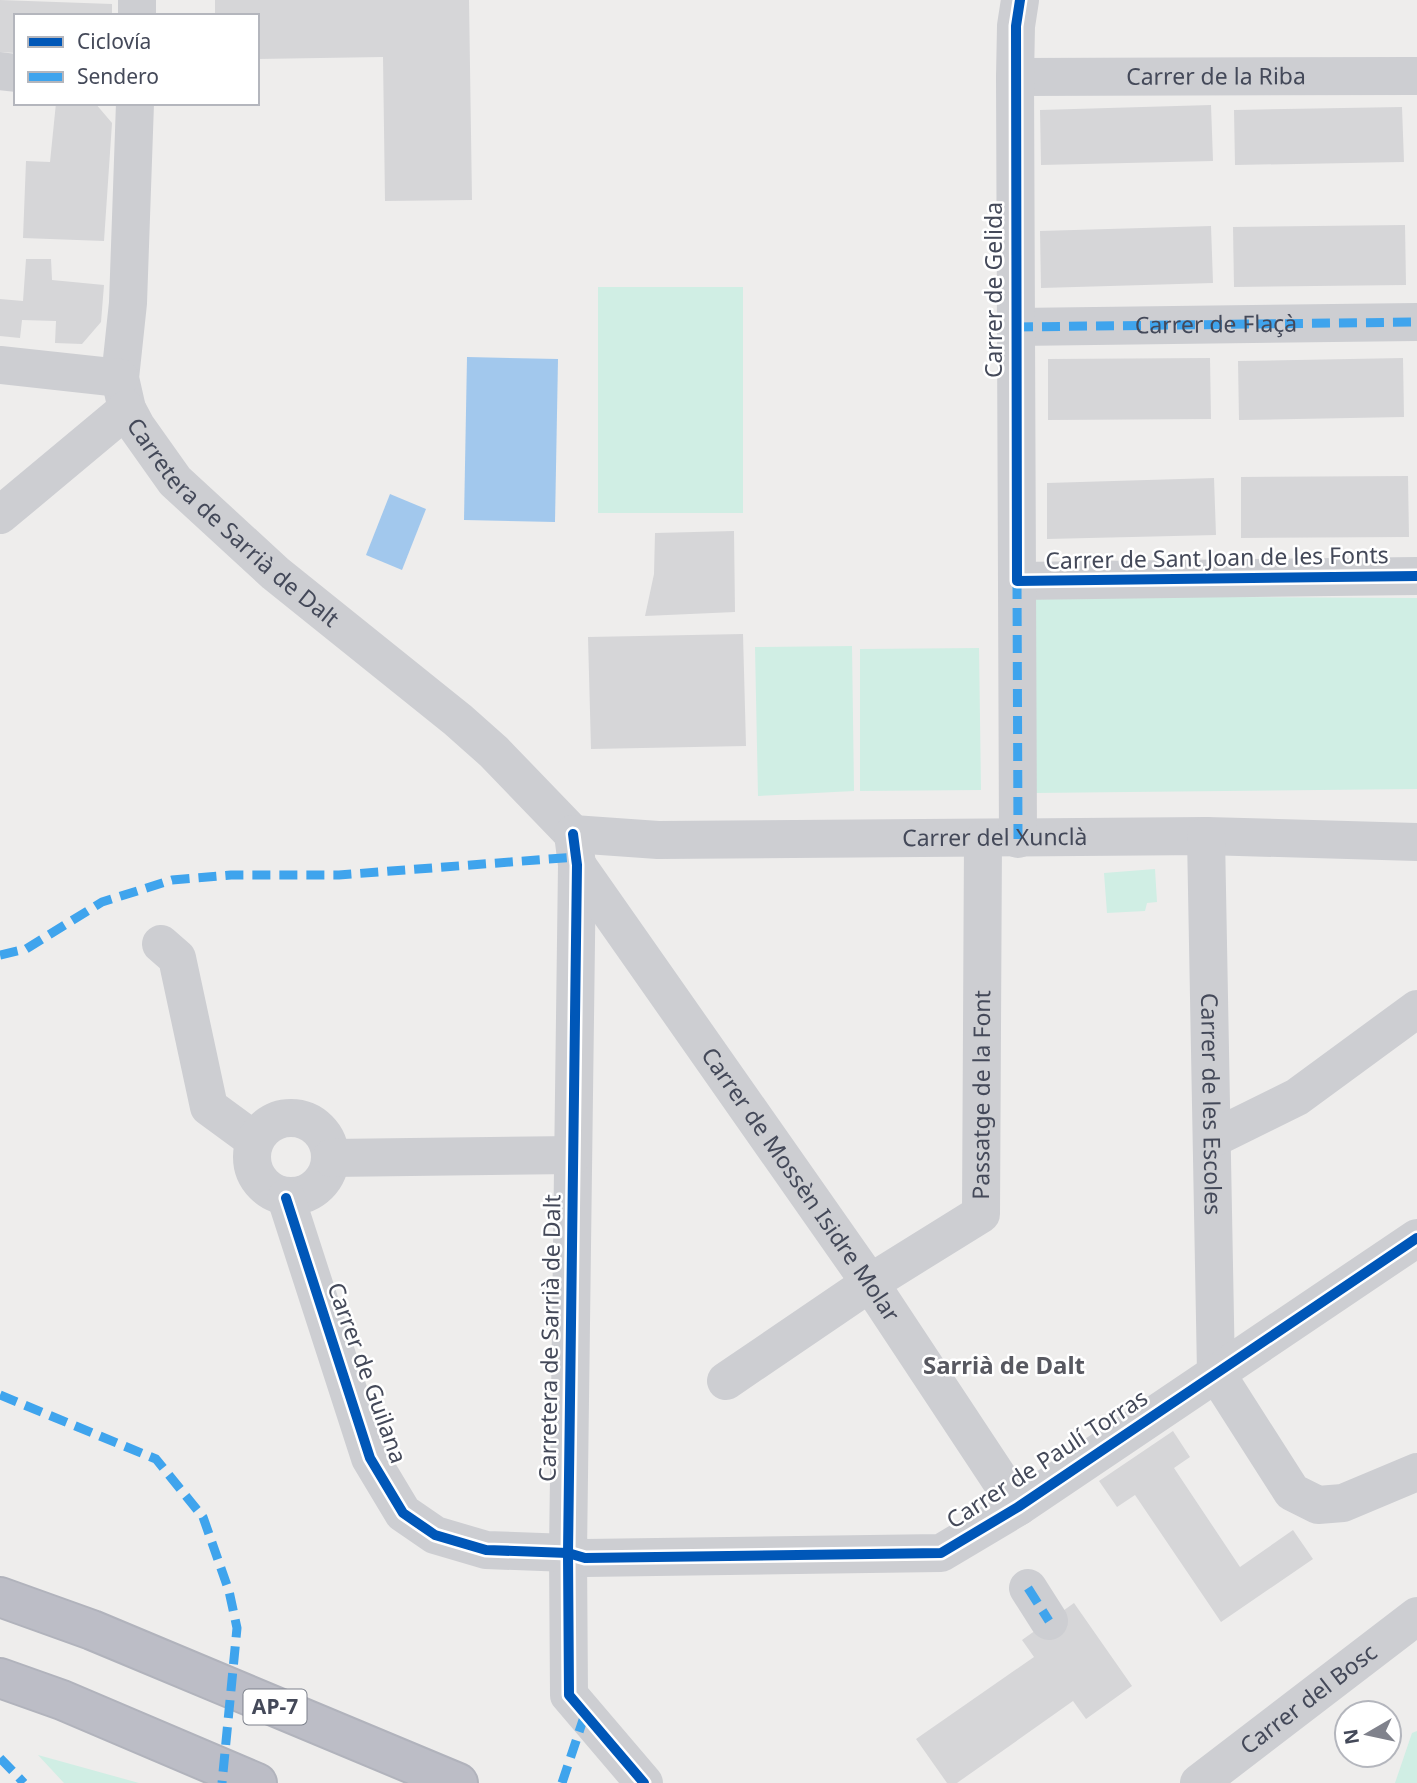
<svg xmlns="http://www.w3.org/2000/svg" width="1417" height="1783" viewBox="0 0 1417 1783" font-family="'Noto Sans',sans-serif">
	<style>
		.green { fill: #d0eee4 }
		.water { fill: #a2c8ed }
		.building { fill: #d6d6d8 }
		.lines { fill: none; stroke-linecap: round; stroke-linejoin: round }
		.highway-casing { stroke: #b1b3bc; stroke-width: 42 }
		.street { stroke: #cdced2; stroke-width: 38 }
		.highway { stroke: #bcbdc6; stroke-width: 38 }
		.quiet { stroke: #3fa4ed; stroke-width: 9; stroke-dasharray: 18 9; stroke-linecap: butt }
		.cycleway-casing { stroke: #fff; stroke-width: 15 }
		.cycleway { stroke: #0057b8; stroke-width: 10 }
		.labels { text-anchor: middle; stroke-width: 5; stroke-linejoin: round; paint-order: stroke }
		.shield { fill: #fff; stroke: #7c808b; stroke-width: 2 }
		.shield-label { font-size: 21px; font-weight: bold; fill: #444959 }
		.street-label { font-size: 23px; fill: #444959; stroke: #fff }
		.neighbourhood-label { font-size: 24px; font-weight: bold; fill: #585961; stroke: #fff }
	</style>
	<rect width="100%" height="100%" fill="#eeedec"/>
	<!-- green -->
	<g class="green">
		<rect x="598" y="287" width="145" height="226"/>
		<polygon points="1031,596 1417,598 1417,789 1035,793"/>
		<polygon points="852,646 854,791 758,796 755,647"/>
		<polygon points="979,648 981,790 860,791 860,649"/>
		<polygon points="1155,869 1157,902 1147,903 1145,911 1107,913 1104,873"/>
		<polygon points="1417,1731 1417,1783 1395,1783 1412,1733"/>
		<polygon points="38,1755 139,1783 64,1783"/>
	</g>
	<!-- water -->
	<g class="water">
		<polygon points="467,357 558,359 555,522 464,520"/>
		<polygon points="390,494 426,509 402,570 366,555"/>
	</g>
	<!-- building -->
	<g class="building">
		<polygon points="0,0 112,4 112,16 16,16 16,53 0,52"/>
		<polygon points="215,0 469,0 472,200 385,201 383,57 257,59 257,16 215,16"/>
		<polygon points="56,103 95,103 112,123 104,241 23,238 26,161 50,162"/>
		<polygon points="1211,105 1213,161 1041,165 1040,110"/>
		<polygon points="1402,107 1404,162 1235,165 1234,110"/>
		<polygon points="1405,225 1406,285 1234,287 1233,227"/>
		<polygon points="1211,226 1213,283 1041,288 1040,231"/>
		<polygon points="26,259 51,259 52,280 104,285 101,322 82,344 55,343 56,321 22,320 20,338 0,336 0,299 23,301"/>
		<polygon points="1210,358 1211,419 1048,420 1048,359"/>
		<polygon points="1403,358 1404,417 1239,420 1238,361"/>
		<polygon points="1408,476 1409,537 1241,538 1241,477"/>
		<polygon points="1214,478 1216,535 1047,539 1047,483"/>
		<polygon points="734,531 735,612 645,616 654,574 655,533"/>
		<polygon points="743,634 746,746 591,749 588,637"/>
		<polygon points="1173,1431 1190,1457 1174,1468 1240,1567 1293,1530 1313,1559 1221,1622 1135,1495 1117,1507 1099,1481"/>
		<polygon points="1074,1603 1132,1686 1086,1719 1073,1701 957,1783 947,1783 916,1739 1034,1657 1022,1640"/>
	</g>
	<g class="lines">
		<!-- highway casing -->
		<g class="highway-casing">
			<g id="highway">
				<polyline points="0,1597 92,1630 458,1783"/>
				<polyline points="0,1678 62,1700 257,1783"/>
			</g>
		</g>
		<!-- street -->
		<g class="street">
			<polyline points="137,16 137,0"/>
			<polyline points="0,71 16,73"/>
			<path id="s1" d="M1015,77L1417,76"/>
			<path id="s2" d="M135,103L128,303L120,378L127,409L136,426L175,481L275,573L458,720L494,752L573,834"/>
			<polyline points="1015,327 1417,322"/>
			<polyline points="0,365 120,378"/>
			<polyline points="0,515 127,409"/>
			<polyline points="1017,581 1417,576"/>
			<polyline points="573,834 577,865 568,1553 569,1695 644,1783"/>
			<path id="s3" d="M573,834L658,840L1206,836L1417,842"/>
			<path id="s4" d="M1206,836L1216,1373"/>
			<polyline points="1018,839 1015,77 1016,26 1020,0"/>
			<path id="s5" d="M577,865L870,1283L1018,1507"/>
			<polyline points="161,944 177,958 209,1107 254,1140"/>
			<circle cx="291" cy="1157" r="39"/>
			<polyline points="1212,1139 1297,1097 1417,1009"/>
			<polyline points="331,1158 573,1155"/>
			<polyline points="286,1198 370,1458 403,1513 435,1535 486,1550 568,1553 585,1558 941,1553 1018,1507 1417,1238"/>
			<polyline points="1216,1373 1292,1492 1318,1505 1343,1503 1417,1472"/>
			<path id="s6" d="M726,1381L870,1283L981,1214L983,840"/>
			<polyline points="1028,1588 1049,1621"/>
			<path id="s7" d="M1199,1783L1417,1616"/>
		</g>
		<!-- highway -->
		<use href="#highway" class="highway"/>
		<!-- quiet -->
		<g class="quiet">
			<path id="s8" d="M1015,327L1417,322"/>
			<polyline points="1017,581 1018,839"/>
			<polyline points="0,955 26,949 102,902 172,880 231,875 339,875 576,857"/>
			<polyline points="0,1395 156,1459 203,1517 229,1591 237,1628 222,1783"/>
			<polyline points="1028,1588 1049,1621"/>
			<polyline points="0,1758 24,1783"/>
			<polyline points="562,1783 585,1714"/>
		</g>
		<!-- cycleway casing -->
		<g class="cycleway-casing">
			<g id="cycleway">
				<polyline points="1020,0 1016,26 1017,581 1417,576"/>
				<polyline points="573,834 577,865 568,1553 569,1695 644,1783"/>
				<polyline points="286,1198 370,1458 403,1513 435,1535 486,1550 568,1553 585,1558 941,1553 1018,1507 1417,1238"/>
			</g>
		</g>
		<!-- cycleway -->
		<use href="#cycleway" class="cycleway"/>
	</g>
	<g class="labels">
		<!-- shield labels -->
		<rect class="shield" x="243.5" y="1689.5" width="63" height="35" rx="5"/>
		<g class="shield-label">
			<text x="275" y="1714">AP-7</text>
		</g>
		<!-- street labels -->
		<g class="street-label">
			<text dy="8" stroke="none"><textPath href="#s1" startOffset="201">Carrer de la Riba</textPath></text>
			<text transform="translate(994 290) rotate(-90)" y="8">Carrer de Gelida</text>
			<text dy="8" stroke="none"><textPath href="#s8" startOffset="201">Carrer de Flaçà</textPath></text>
			<text dy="8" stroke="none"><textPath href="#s2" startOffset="464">Carretera de Sarrià de Dalt</textPath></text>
			<text transform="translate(1217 558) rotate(-1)" y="8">Carrer de Sant Joan de les Fonts</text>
			<text dy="8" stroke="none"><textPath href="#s3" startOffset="422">Carrer del Xunclà</textPath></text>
			<text dy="8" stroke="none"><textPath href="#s6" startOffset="424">Passatge de la Font</textPath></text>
			<text dy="8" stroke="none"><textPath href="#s4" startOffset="268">Carrer de les Escoles</textPath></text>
			<text dy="8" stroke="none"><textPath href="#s5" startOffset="390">Carrer de Mossèn Isidre Molar</textPath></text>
			<text transform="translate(550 1338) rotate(-89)" y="8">Carretera de Sarrià de Dalt</text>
			<text transform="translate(367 1373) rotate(70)" y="8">Carrer de Guilana</text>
			<text transform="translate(1047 1459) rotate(-33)" y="8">Carrer de Paulí Torras</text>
			<text dy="8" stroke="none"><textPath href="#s7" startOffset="138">Carrer del Bosc</textPath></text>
		</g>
		<!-- neighbourhood labels -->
		<g class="neighbourhood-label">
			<text x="1004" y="1374">Sarrià de Dalt</text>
		</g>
	</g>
	<!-- legend -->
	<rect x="14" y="14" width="245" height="91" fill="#ffffff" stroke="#b4b6bd" stroke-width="2"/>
	<rect x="28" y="37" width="35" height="10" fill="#0057b8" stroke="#b4b6bd" stroke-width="2"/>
	<text x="77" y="49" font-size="21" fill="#444959">Ciclovía</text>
	<rect x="28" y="72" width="35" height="10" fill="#3fa4ed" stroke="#b4b6bd" stroke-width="2"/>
	<text x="77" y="84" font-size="21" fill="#444959">Sendero</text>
	<!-- north arrow -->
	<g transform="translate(1368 1734) rotate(261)"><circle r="33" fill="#ffffff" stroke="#b4b6bd" stroke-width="2"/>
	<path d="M0-5L12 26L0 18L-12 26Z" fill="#80828c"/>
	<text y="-10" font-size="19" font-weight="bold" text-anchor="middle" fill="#444959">N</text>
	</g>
</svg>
